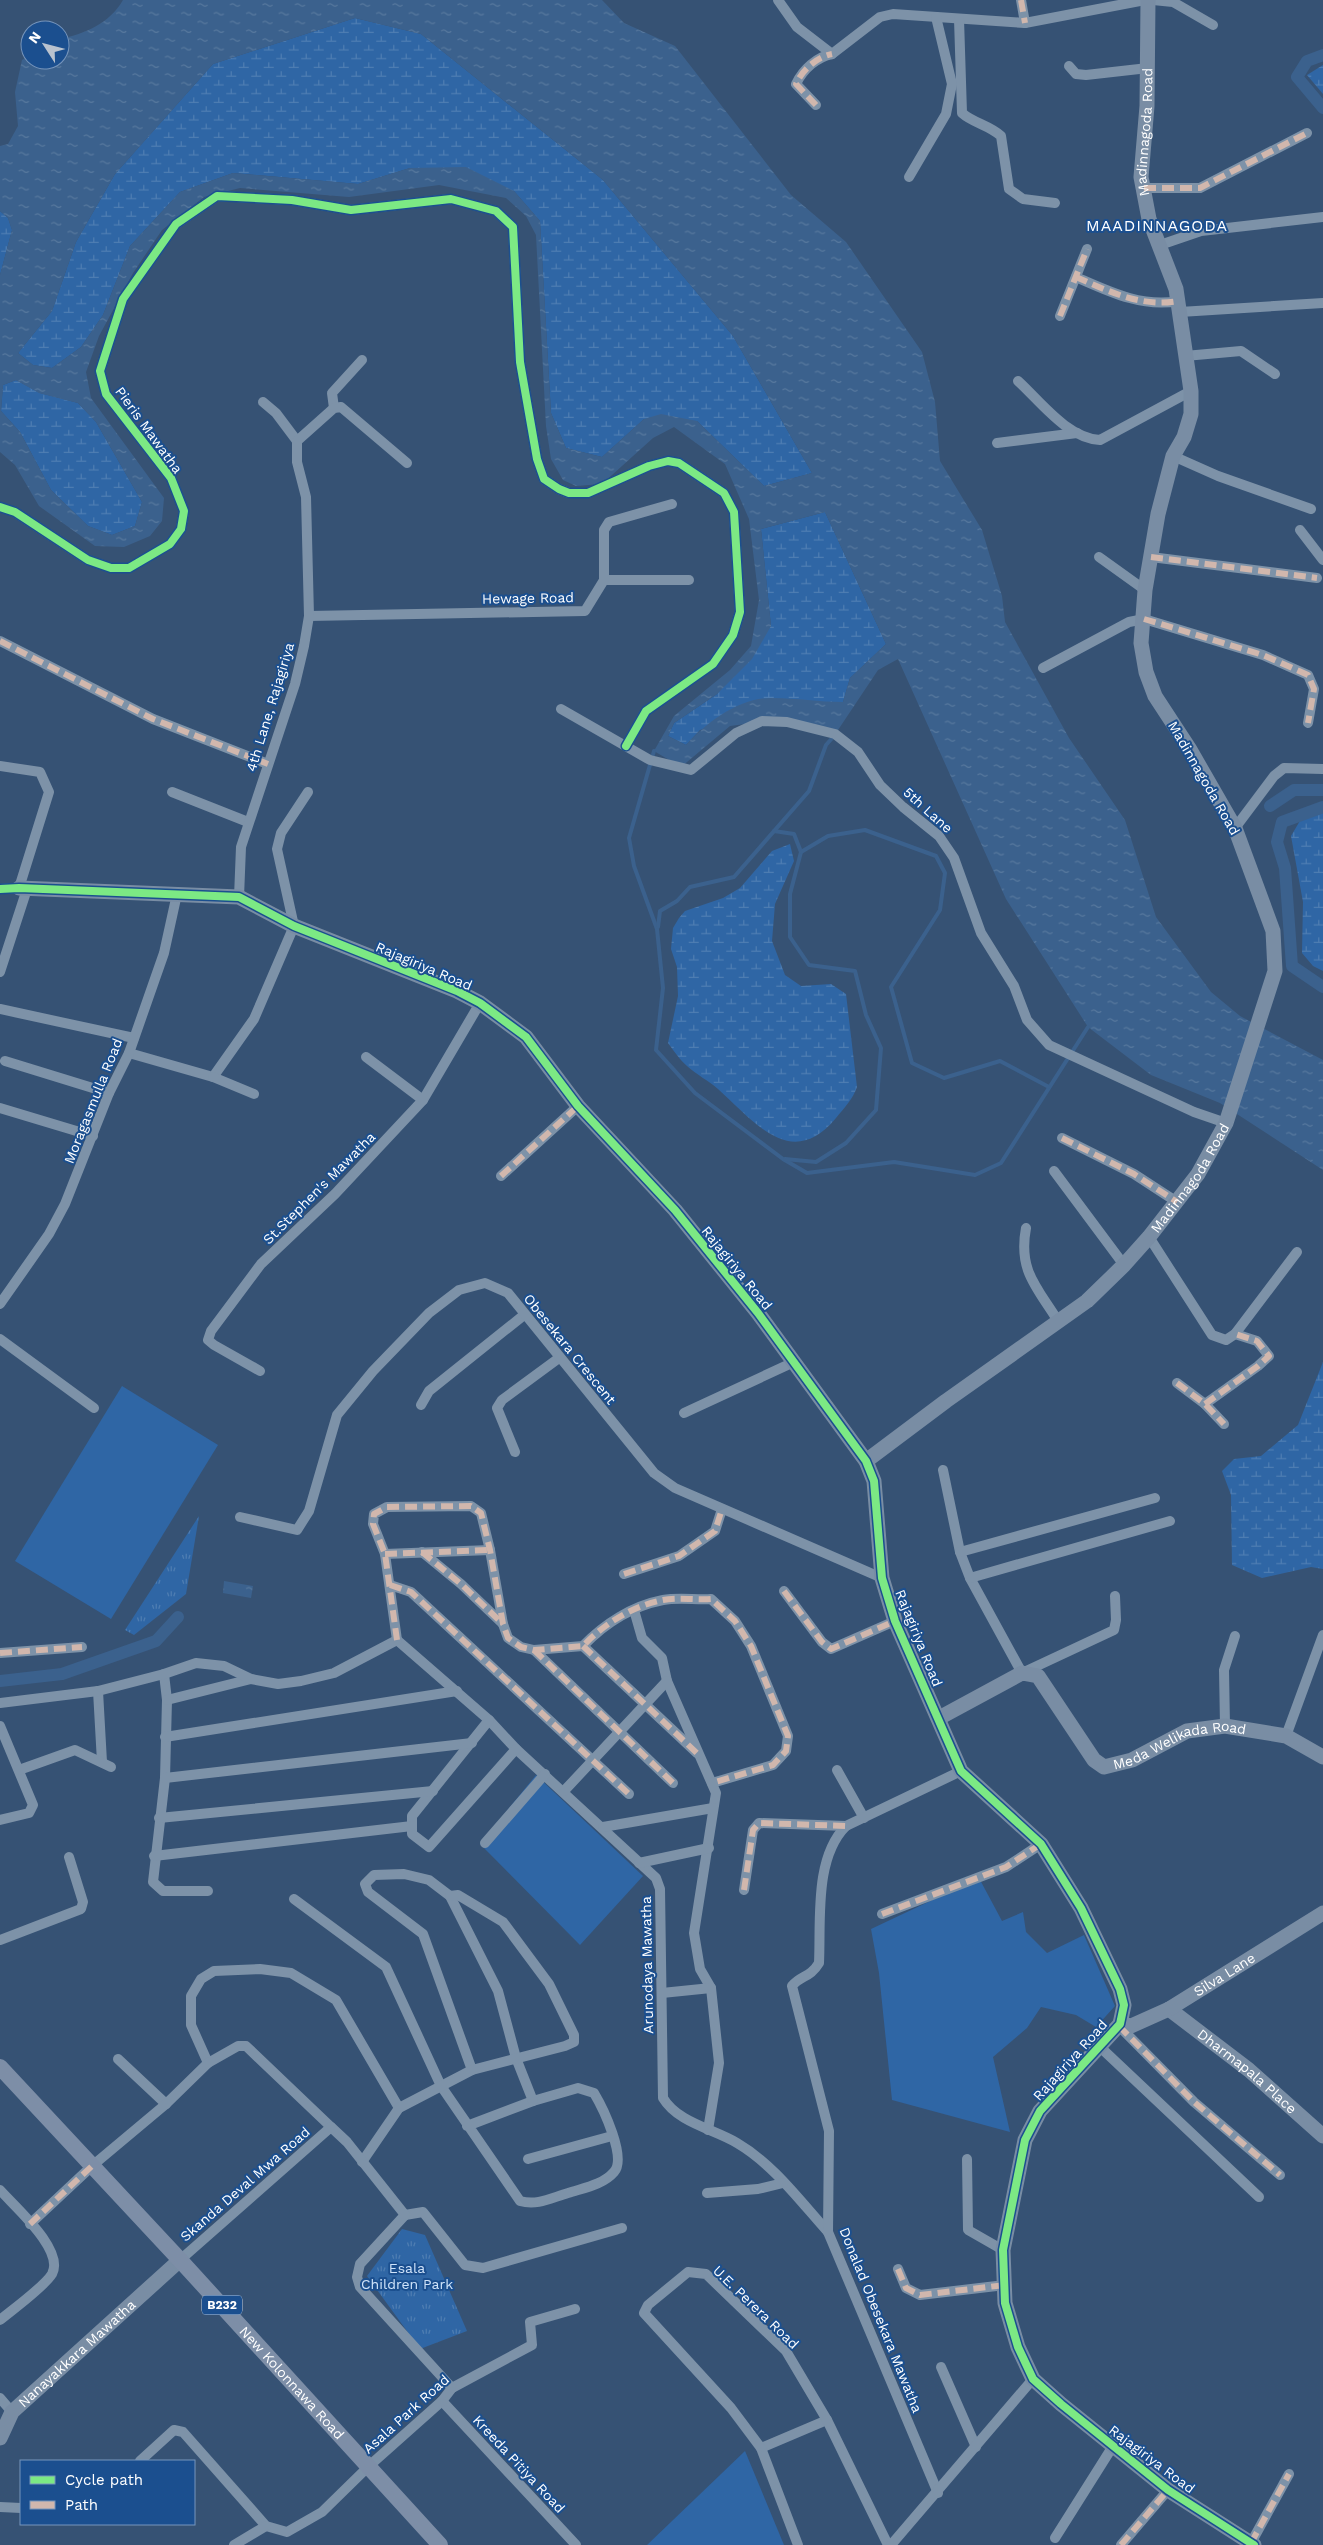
<svg xmlns="http://www.w3.org/2000/svg" width="1323" height="2545" viewBox="0 0 1323 2545" font-family="'Work Sans',sans-serif">
	<style>
		.grass { fill: #2f66a5 }
		.wetland { fill: url(#wetland-marsh) }
		.park { fill: url(#park-tufts) }
		.water { fill: url(#water-ripples); fill-rule: evenodd }
		.lines { fill: none; stroke-linecap: round; stroke-linejoin: round }
		.stream { stroke: #3b618d; stroke-width: 4 }
		.canal { stroke: #3b618d; stroke-width: 12 }
		.street { stroke: #7d92a8; stroke-width: 10 }
		.secondary { stroke: #798da4; stroke-width: 15 }
		.primary { stroke: #7d8ea7; stroke-width: 16 }
		.quiet { stroke: #d1b7ad; stroke-width: 6; stroke-dasharray: 12 6; stroke-linecap: butt }
		.cycleway-casing { stroke: #1b4f8f; stroke-width: 11 }
		.cycleway { stroke: #7ce984; stroke-width: 8 }
		.labels { text-anchor: middle; stroke-width: 4; stroke-linejoin: round; paint-order: stroke }
		.shield { fill: #1b4f8f; stroke: #bbcadd; stroke-width: 1 }
		.shield-label { font-size: 12px; font-weight: bold; fill: #fff }
		.street-label { font-size: 14px; fill: #fff; stroke: #1b4f8f }
		.park-label { font-size: 14px; fill: #cfe3fa; stroke: #1b4f8f }
		.quarter-label { font-size: 16px; letter-spacing: 1px; fill: #fff; stroke: #1b4f8f }
	</style>
	<defs>
		<pattern id="wetland-marsh" width="20" height="14" patternUnits="userSpaceOnUse" patternTransform="scale(1.25)"><rect width="20" height="14" fill="#2f66a5"/><path d="M1 5h8M5 5V1M11 12h8M15 12V8" fill="none" stroke="#4e7db2"/></pattern>
		<pattern id="park-tufts" width="24" height="20" patternUnits="userSpaceOnUse" patternTransform="scale(1.25)"><rect width="24" height="20" fill="#2f66a5"/><path d="M3 7l-1-3M5 7V3M7 7l1-3M15 17l-1-3M17 17v-4M19 17l1-3" fill="none" stroke="#4e7db2"/></pattern>
		<pattern id="water-ripples" width="26" height="14" patternUnits="userSpaceOnUse" patternTransform="scale(1.25)"><rect width="26" height="14" fill="#3b618d"/><path d="M2 4q2-2 4 0t4 0M15 11q2-2 4 0t4 0" fill="none" stroke="#58799e"/></pattern>
	</defs>
	<rect width="100%" height="100%" fill="#365274"/>
	<!-- grass -->
	<g class="grass">
		<polygon points="122,1386 218,1445 111,1619 15,1561"/>
		<polygon points="536,1775 643,1876 580,1945 480,1844"/>
		<polygon points="979,1878 1002,1921 1023,1912 1026,1932 1047,1953 1084,1935 1115,2006 1096,2027 1076,2015 1041,2007 1027,2028 993,2057 1010,2132 892,2100 879,1973 871,1929"/>
		<polygon points="745,2451 784,2545 647,2545"/>
	</g>
	<!-- wetland -->
	<g class="wetland">
		<polygon points="355,18 421,34 603,180 733,336 812,473 764,486 697,421 644,419 602,457 566,448 551,413 540,221 514,191 410,168 358,184 233,173 180,192 130,246 103,315 81,347 52,368 33,365 18,353 52,311 76,242 115,174 213,64"/>
		<polygon points="1323,65 1323,94 1307,75"/>
		<polygon points="0,211 8,218 12,230 0,275"/>
		<polygon points="16,380 40,393 78,403 96,422 142,502 135,526 112,535 88,526 51,490 20,432 1,411 3,385"/>
		<polygon points="825,512 886,644 850,678 843,702 811,702 700,730 686,745 668,736 674,723 717,694 771,626 761,529"/>
		<polygon points="1323,812 1323,971 1313,966 1302,953 1303,902 1291,836 1304,814"/>
		<path d="M790,844L794,861L775,904L772,941L785,975L801,986L831,984L846,994L857,1087C853,1099 844,1108 836,1118C791,1172 754,1121 718,1089C709,1081 697,1075 687,1066C680,1060 674,1051 668,1043L678,996L677,967L671,949L673,928L679,918L685,911L723,898L740,888L772,851Z"/>
		<polygon points="1323,1362 1323,1569 1311,1567 1262,1578 1232,1565 1231,1495 1222,1471 1234,1459 1261,1456 1298,1425"/>
	</g>
	<!-- park -->
	<g class="park">
		<polygon points="199,1516 186,1594 134,1635 125,1630"/>
		<polygon points="402,2229 425,2235 467,2331 420,2349 367,2276"/>
	</g>
	<!-- water -->
	<g class="water">
		<path d="M123,0H602L624,23L675,46L791,195L846,242L922,352L935,402L940,461L982,530L1002,596L1005,622L1069,738L1125,820L1156,917L1211,992L1240,1016L1323,1060V1170L1220,1103L1151,1075L1088,1027L1006,899L898,659L878,670L834,736L767,721L730,726L681,767L654,751L674,716L730,670L751,646L759,600L749,519L725,464L674,427L653,438L602,484L576,486L563,480L551,459L546,426L536,235L526,216L506,198L439,185L349,197L240,188L204,197L162,230L133,273L99,336L86,372L91,398L164,498L162,521L150,536L124,547L95,546L39,506L15,465L0,452V275L12,230L8,218L0,211V146L8,144L18,126L15,92L22,60L30,55V60H60V39C85,34 110,23 123,0ZM355,18L421,34L603,180L733,336L812,473L764,486L697,421L661,414L644,419L602,457L566,448L551,413L540,221L514,191L466,167L410,168L358,184L233,173L180,192L130,246L103,315L81,347L52,368L33,365L18,353L52,311L76,242L115,174L213,64ZM16,380L39,393L78,403L96,422L142,502L135,526L112,535L88,526L51,490L20,432L1,411L3,385ZM825,512L886,644L850,678L843,702C820,702 796,698 773,698C740,697 707,722 686,745L668,736L674,723L717,694L752,659L771,626L761,529Z"/>
		<polygon points="224,1581 253,1586 251,1598 223,1593"/>
	</g>
	<g class="lines">
		<!-- stream -->
		<g class="stream">
			<polyline points="654,751 629,838 634,866 657,929 663,988 656,1050 695,1093 783,1159 807,1173 894,1162 975,1175 1001,1163 1088,1027"/>
			<polyline points="774,831 794,834 801,852 790,894 790,937 809,965 855,971 866,1015 881,1048 876,1110 846,1143 816,1162 785,1159"/>
			<polyline points="801,852 828,836 865,830 936,856 945,873 940,910 891,987 912,1063 944,1078 1000,1061 1049,1087"/>
			<polyline points="658,927 660,911 677,901 690,887 734,877 809,791 826,745 834,736"/>
		</g>
		<!-- canal -->
		<g class="canal">
			<polyline points="1323,55 1307,61 1297,77 1323,108"/>
			<polyline points="1270,806 1294,790 1323,790"/>
			<polyline points="1323,807 1282,822 1277,842 1285,868 1292,966 1323,987"/>
			<polyline points="0,1681 62,1674 156,1641 178,1617"/>
		</g>
		<!-- street -->
		<g class="street">
			<polyline points="778,0 797,27 832,54 880,17 893,14 1025,23 1145,0"/>
			<polyline points="1021,0 1025,23"/>
			<polyline points="1153,0 1173,2 1213,25"/>
			<path d="M959,19L962,113C973,123 989,125 1001,136L1009,189L1023,199L1055,203"/>
			<polyline points="1069,66 1076,74 1086,75 1148,68"/>
			<path d="M816,105L796,84C803,69 817,57 832,54"/>
			<polyline points="909,177 946,114 952,84 936,17"/>
			<polyline points="1144,188 1200,188 1307,133"/>
			<polyline points="1160,245 1201,231 1323,217"/>
			<path d="M1076,277C1108,291 1142,308 1178,301"/>
			<polyline points="1180,312 1323,303"/>
			<polyline points="1060,316 1087,249"/>
			<polyline points="1185,356 1241,351 1275,374"/>
			<path d="M1018,381C1041,402 1067,438 1100,440L1191,391"/>
			<polyline points="263,402 276,413 297,441"/>
			<polyline points="334,408 332,393 362,360"/>
			<polyline points="997,443 1077,433"/>
			<polyline points="1173,456 1218,476 1311,509"/>
			<polyline points="0,507 15,512 88,560 111,568 129,568 170,544 181,529 184,511 171,478 106,394 100,371 123,299 176,224 217,196 292,200 351,210 451,199 496,211 513,227 520,362 537,459 544,479 559,489 569,493 588,493 649,466 668,461 679,463 724,493 734,512 740,612 733,635 713,664 646,711 626,746"/>
			<polyline points="1300,530 1323,560"/>
			<polyline points="1099,557 1145,590"/>
			<polyline points="1151,557 1317,578"/>
			<polyline points="604,580 689,580"/>
			<polyline points="309,616 585,611 604,580 604,530 609,522 672,504"/>
			<polyline points="0,641 153,719 268,764"/>
			<polyline points="1043,668 1129,622 1144,619 1263,655 1308,675 1314,689 1308,723"/>
			<polyline points="561,709 650,760 691,770 736,733 762,721 787,722 835,734 858,752 880,785 903,807 939,836 954,858 981,933 1014,986 1027,1020 1049,1045 1194,1112 1226,1123"/>
			<polyline points="0,766 40,772 49,792 19,888 0,889"/>
			<polyline points="172,792 248,822"/>
			<polyline points="1235,828 1274,776 1284,768 1323,769"/>
			<polyline points="239,897 241,847 295,684 304,646 309,616 306,497 297,462 297,441 334,408 341,407 407,463"/>
			<polyline points="0,972 27,889"/>
			<polyline points="0,1009 134,1038"/>
			<polyline points="129,1053 213,1077 254,1019 294,926 277,849 281,833 308,792"/>
			<polyline points="366,1057 423,1100"/>
			<polyline points="5,1061 109,1093"/>
			<polyline points="213,1077 254,1094"/>
			<polyline points="0,1108 93,1136"/>
			<polyline points="1062,1138 1134,1174 1177,1202"/>
			<polyline points="1054,1171 1124,1265"/>
			<polyline points="501,1176 578,1106"/>
			<path d="M1026,1228C1018,1271 1037,1287 1058,1321"/>
			<polyline points="1149,1237 1212,1335 1226,1340 1235,1334 1297,1252"/>
			<polyline points="0,1304 49,1234 65,1204 109,1093 129,1053 164,953 177,894"/>
			<polyline points="0,1339 94,1408"/>
			<polyline points="260,1371 214,1345 208,1340 211,1331 261,1264 335,1194 423,1100 480,1003"/>
			<polyline points="1177,1383 1205,1404 1224,1424"/>
			<polyline points="1205,1404 1258,1366 1269,1356 1257,1341 1235,1334"/>
			<polyline points="421,1405 429,1391 524,1315"/>
			<polyline points="684,1413 794,1362"/>
			<polyline points="515,1452 497,1408 502,1400 559,1358"/>
			<polyline points="943,1470 960,1552 970,1578 1022,1673 1114,1630 1116,1620 1115,1596"/>
			<polyline points="240,1517 297,1530 309,1511 337,1415 373,1371 429,1313 459,1290 485,1283 508,1293 654,1473 675,1488 882,1578"/>
			<polyline points="422,1552 461,1584 503,1624"/>
			<polyline points="960,1552 1155,1498"/>
			<polyline points="385,1554 490,1550"/>
			<polyline points="624,1574 679,1556 715,1531 722,1509"/>
			<polyline points="970,1578 1170,1521"/>
			<polyline points="390,1585 411,1592 629,1794"/>
			<polyline points="784,1591 822,1642 831,1649 895,1621"/>
			<polyline points="634,1610 642,1638 662,1658 667,1681 716,1793 694,1933 700,1969 711,1988 719,2063 708,2130"/>
			<path d="M397,1640L385,1554L373,1524L374,1514L387,1507L471,1506L481,1513L490,1550L503,1624L508,1638L521,1647L534,1650L583,1646C604,1624 632,1606 663,1600C678,1597 696,1600 711,1599L735,1621L751,1646L788,1736L786,1751L773,1765L712,1783"/>
			<path d="M397,1640L489,1720L516,1749L656,1878L660,1889L663,2098C678,2123 714,2129 737,2143C773,2164 800,2201 828,2232"/>
			<polyline points="583,1646 697,1753"/>
			<polyline points="534,1650 673,1783"/>
			<polyline points="0,1653 82,1647"/>
			<polyline points="164,1674 167,1700 165,1778 153,1882 163,1891 208,1891"/>
			<polyline points="98,1691 102,1762"/>
			<polyline points="167,1700 251,1679"/>
			<polyline points="0,1703 98,1691 164,1674 196,1663 224,1666 251,1679 278,1684 301,1681 334,1673 397,1640"/>
			<polyline points="489,1720 412,1816 412,1834 429,1847 516,1749"/>
			<polyline points="0,1726 33,1805 29,1813 0,1820"/>
			<polyline points="1225,1726 1224,1670 1235,1636"/>
			<polyline points="1286,1736 1323,1635"/>
			<polyline points="165,1737 457,1691"/>
			<polyline points="19,1770 75,1750 111,1767"/>
			<polyline points="837,1770 864,1818"/>
			<polyline points="165,1778 472,1743"/>
			<polyline points="564,1791 667,1681"/>
			<polyline points="159,1818 433,1791"/>
			<polyline points="603,1827 713,1808"/>
			<polyline points="485,1843 545,1774"/>
			<polyline points="154,1856 412,1826"/>
			<polyline points="639,1863 709,1848"/>
			<polyline points="744,1890 753,1830 759,1823 846,1826"/>
			<path d="M294,1899L386,1967L441,2086L520,2201C537,2206 551,2198 568,2193C583,2188 603,2185 614,2172C627,2158 603,2108 594,2093L578,2088L533,2101L467,2126"/>
			<polyline points="882,1914 1006,1867 1041,1844"/>
			<polyline points="0,1940 81,1909 83,1902 69,1857"/>
			<polyline points="662,1993 711,1988"/>
			<polyline points="1119,2026 1194,2102 1280,2175"/>
			<polyline points="1099,2046 1259,2197"/>
			<polyline points="118,2059 166,2104"/>
			<polyline points="208,2063 191,2025 191,1996 201,1979 214,1971 260,1969 291,1973 336,2000 399,2108"/>
			<polyline points="472,2070 423,1934 368,1892 365,1884 374,1875 404,1874 429,1880 450,1896 498,1991 516,2058 533,2101"/>
			<polyline points="528,2159 612,2136"/>
			<polyline points="967,2159 968,2230 1003,2250"/>
			<polyline points="362,2162 399,2108 472,2070 565,2046 574,2042 574,2035 549,1984 503,1922 458,1895 450,1896"/>
			<path d="M0,2190C15,2207 65,2250 52,2274C44,2287 12,2310 0,2320"/>
			<polyline points="707,2193 758,2189 783,2183"/>
			<polyline points="405,2215 423,2212 465,2265 483,2268 622,2228"/>
			<polyline points="405,2215 360,2264 357,2277 360,2287 452,2388"/>
			<polyline points="30,2224 92,2166 166,2104 208,2063 238,2046 246,2046 331,2127"/>
			<polyline points="180,2260 331,2127 347,2142 405,2215"/>
			<polyline points="898,2269 906,2288 920,2295 1005,2285"/>
			<polyline points="941,2367 976,2447"/>
			<polyline points="0,2398 12,2412"/>
			<polyline points="442,2401 576,2545"/>
			<polyline points="761,2448 827,2420"/>
			<polyline points="140,2461 174,2430 183,2432 266,2526 287,2532 322,2512 369,2466 442,2401 452,2388 532,2345 530,2322 575,2309"/>
			<path d="M938,2493L828,2232L829,2131L792,1986C801,1975 810,1978 819,1963C821,1920 814,1858 846,1826L961,1771"/>
			<polyline points="0,2507 21,2508"/>
			<polyline points="1055,2538 1113,2446"/>
			<polyline points="1251,2543 1289,2474"/>
			<polyline points="234,2545 266,2526"/>
			<polyline points="798,2545 761,2448 731,2408 644,2313 648,2305 688,2272 706,2274 786,2351 827,2420 888,2545"/>
			<polyline points="891,2545 1033,2379"/>
			<polyline points="1121,2545 1168,2490"/>
		</g>
		<!-- secondary -->
		<g class="secondary">
			<polyline points="19,888 239,897 294,926 457,991 480,1003 526,1037 578,1106 675,1210 758,1313 866,1461 874,1481 882,1578 895,1621 961,1771 1041,1844 1081,1908 1120,1989 1124,2005 1120,2024 1040,2111 1025,2140 1003,2250 1005,2303 1018,2347 1033,2379 1061,2404 1168,2490 1254,2545"/>
			<path id="s1" d="M866,1461L946,1401L1087,1301L1124,1265L1149,1237L1198,1174L1226,1123L1275,971L1273,931L1235,828L1189,748L1155,696L1146,672L1141,643L1145,590L1158,514L1173,456L1184,437L1191,414V391L1176,289L1149,219L1141,177L1147,106L1148,0"/>
			<path id="s2" d="M939,1718L1022,1673L1038,1676L1094,1760L1104,1767L1132,1760L1187,1731L1225,1726L1286,1736L1323,1757"/>
			<path id="s3" d="M1169,2009L1249,2070L1323,2136"/>
			<path id="s4" d="M1120,2024L1131,2026L1169,2009L1323,1913"/>
			<path id="s5" d="M0,2438L12,2412L180,2260"/>
		</g>
		<!-- primary -->
		<path class="primary" id="s6" d="M0,2067L180,2260L440,2545"/>
		<!-- quiet -->
		<g class="quiet">
			<polyline points="1021,0 1025,23"/>
			<path d="M816,105L796,84C803,69 817,57 832,54"/>
			<polyline points="1144,188 1200,188 1307,133"/>
			<path d="M1076,277C1108,291 1142,308 1178,301"/>
			<polyline points="1060,316 1087,249"/>
			<polyline points="1151,557 1317,578"/>
			<polyline points="1144,619 1263,655 1308,675 1314,689 1308,723"/>
			<polyline points="0,641 153,719 268,764"/>
			<polyline points="1062,1138 1134,1174 1177,1202"/>
			<polyline points="501,1176 578,1106"/>
			<polyline points="1177,1383 1205,1404 1224,1424"/>
			<polyline points="1205,1404 1258,1366 1269,1356 1257,1341 1235,1334"/>
			<polyline points="422,1552 461,1584 503,1624"/>
			<polyline points="385,1554 490,1550"/>
			<polyline points="624,1574 679,1556 715,1531 722,1509"/>
			<polyline points="390,1585 411,1592 629,1794"/>
			<polyline points="784,1591 822,1642 831,1649 895,1621"/>
			<path d="M397,1640L385,1554L373,1524L374,1514L387,1507L471,1506L481,1513L490,1550L503,1624L508,1638L521,1647L534,1650L583,1646C604,1624 632,1606 663,1600C678,1597 696,1600 711,1599L735,1621L751,1646L788,1736L786,1751L773,1765L712,1783"/>
			<polyline points="583,1646 700,1756"/>
			<polyline points="534,1650 673,1783"/>
			<polyline points="0,1653 82,1647"/>
			<polyline points="744,1890 753,1830 759,1823 846,1826"/>
			<polyline points="882,1914 1006,1867 1041,1844"/>
			<polyline points="1119,2026 1194,2102 1280,2175"/>
			<polyline points="30,2224 92,2166"/>
			<polyline points="898,2269 906,2288 920,2295 1005,2285"/>
			<polyline points="1251,2543 1289,2474"/>
			<polyline points="1121,2545 1168,2490"/>
		</g>
		<!-- cycleway casing -->
		<g class="cycleway-casing">
			<g id="cycleway">
				<polyline points="0,507 15,512 88,560 111,568 129,568 170,544 181,529 184,511 171,478 106,394 100,371 123,299 176,224 217,196 292,200 351,210 451,199 496,211 513,227 520,362 537,459 544,479 559,489 569,493 588,493 649,466 668,461 679,463 724,493 734,512 740,612 733,635 713,664 646,711 626,746"/>
				<polyline points="0,889 19,888 239,897 294,926 457,991 480,1003 526,1037 578,1106 675,1210 758,1313 866,1461 874,1481 882,1578 895,1621 961,1771 1041,1844 1081,1908 1120,1989 1124,2005 1120,2024 1040,2111 1025,2140 1003,2250 1005,2303 1018,2347 1033,2379 1061,2404 1168,2490 1254,2545"/>
			</g>
		</g>
		<!-- cycleway -->
		<use href="#cycleway" class="cycleway"/>
	</g>
	<g class="labels">
		<!-- shield labels -->
		<rect class="shield" x="202" y="2295.5" width="40" height="19" rx="4"/>
		<g class="shield-label">
			<text x="222" y="2309">B232</text>
		</g>
		<!-- street labels -->
		<g class="street-label">
			<text dy="5" stroke="none"><textPath href="#s1" startOffset="1544">Madinnagoda Road</textPath></text>
			<text transform="translate(149 430) rotate(54)" y="5">Pieris Mawatha</text>
			<text transform="translate(528 598) rotate(-1)" y="5">Hewage Road</text>
			<text transform="translate(270 707) rotate(-73)" y="5">4th Lane, Rajagiriya</text>
			<text transform="translate(1204 778) rotate(60)" y="5">Madinnagoda Road</text>
			<text transform="translate(928 810) rotate(42)" y="5">5th Lane</text>
			<text transform="translate(424 966) rotate(23)" y="5">Rajagiriya Road</text>
			<text transform="translate(93 1101) rotate(-68)" y="5">Moragasmulla Road</text>
			<text dy="5" stroke="none"><textPath href="#s1" startOffset="434">Madinnagoda Road</textPath></text>
			<text transform="translate(319 1188) rotate(-45)" y="5">St.Stephen's Mawatha</text>
			<text transform="translate(737 1268) rotate(51)" y="5">Rajagiriya Road</text>
			<text transform="translate(570 1349) rotate(51)" y="5">Obesekara Crescent</text>
			<text transform="translate(919 1638) rotate(68)" y="5">Rajagiriya Road</text>
			<text dy="5" stroke="none"><textPath href="#s2" startOffset="304">Meda Welikada Road</textPath></text>
			<text transform="translate(647 1965) rotate(-91)" y="5">Arunodaya Mawatha</text>
			<text dy="5" stroke="none"><textPath href="#s4" startOffset="118">Silva Lane</textPath></text>
			<text transform="translate(1070 2060) rotate(-48)" y="5">Rajagiriya Road</text>
			<text dy="5" stroke="none"><textPath href="#s3" startOffset="100">Dharmapala Place</textPath></text>
			<text transform="translate(245 2184) rotate(-41)" y="5">Skanda Deval Mwa Road</text>
			<text transform="translate(756 2307) rotate(44)" y="5">U.E. Perera Road</text>
			<text transform="translate(881 2320) rotate(68)" y="5">Donalad Obesekara Mawatha</text>
			<text dy="5" stroke="none"><textPath href="#s5" startOffset="116">Nanayakkara Mawatha</textPath></text>
			<text dy="5" stroke="none"><textPath href="#s6" startOffset="430">New Kolonnawa Road</textPath></text>
			<text transform="translate(406 2414) rotate(-42)" y="5">Asala Park Road</text>
			<text transform="translate(1152 2459) rotate(37)" y="5">Rajagiriya Road</text>
			<text transform="translate(519 2464) rotate(47)" y="5">Kreeda Pitiya Road</text>
		</g>
		<!-- park labels -->
		<g class="park-label">
			<text x="407" y="2273">Esala<tspan x="407" dy="16">Children Park</tspan></text>
		</g>
		<!-- quarter labels -->
		<g class="quarter-label">
			<text x="1157" y="231">MAADINNAGODA</text>
		</g>
	</g>
	<!-- legend -->
	<rect x="20" y="2460" width="175" height="65" fill="#1b4f8f" stroke="#7695bc"/>
	<rect x="30" y="2476" width="25" height="8" fill="#7ce984" stroke="#7695bc"/>
	<text x="65" y="2485" font-size="15" fill="#ffffff">Cycle path</text>
	<rect x="30" y="2501" width="25" height="8" fill="#d1b7ad" stroke="#7695bc"/>
	<text x="65" y="2510" font-size="15" fill="#ffffff">Path</text>
	<!-- north arrow -->
	<g transform="translate(45 45) rotate(306)"><circle r="24" fill="#1b4f8f" stroke="#7695bc"/>
	<path d="M0-4L9 19L0 12L-9 19Z" fill="#b9c2ce"/>
	<text y="-8" font-size="14" font-weight="bold" text-anchor="middle" fill="#ffffff">N</text>
	</g>
</svg>
